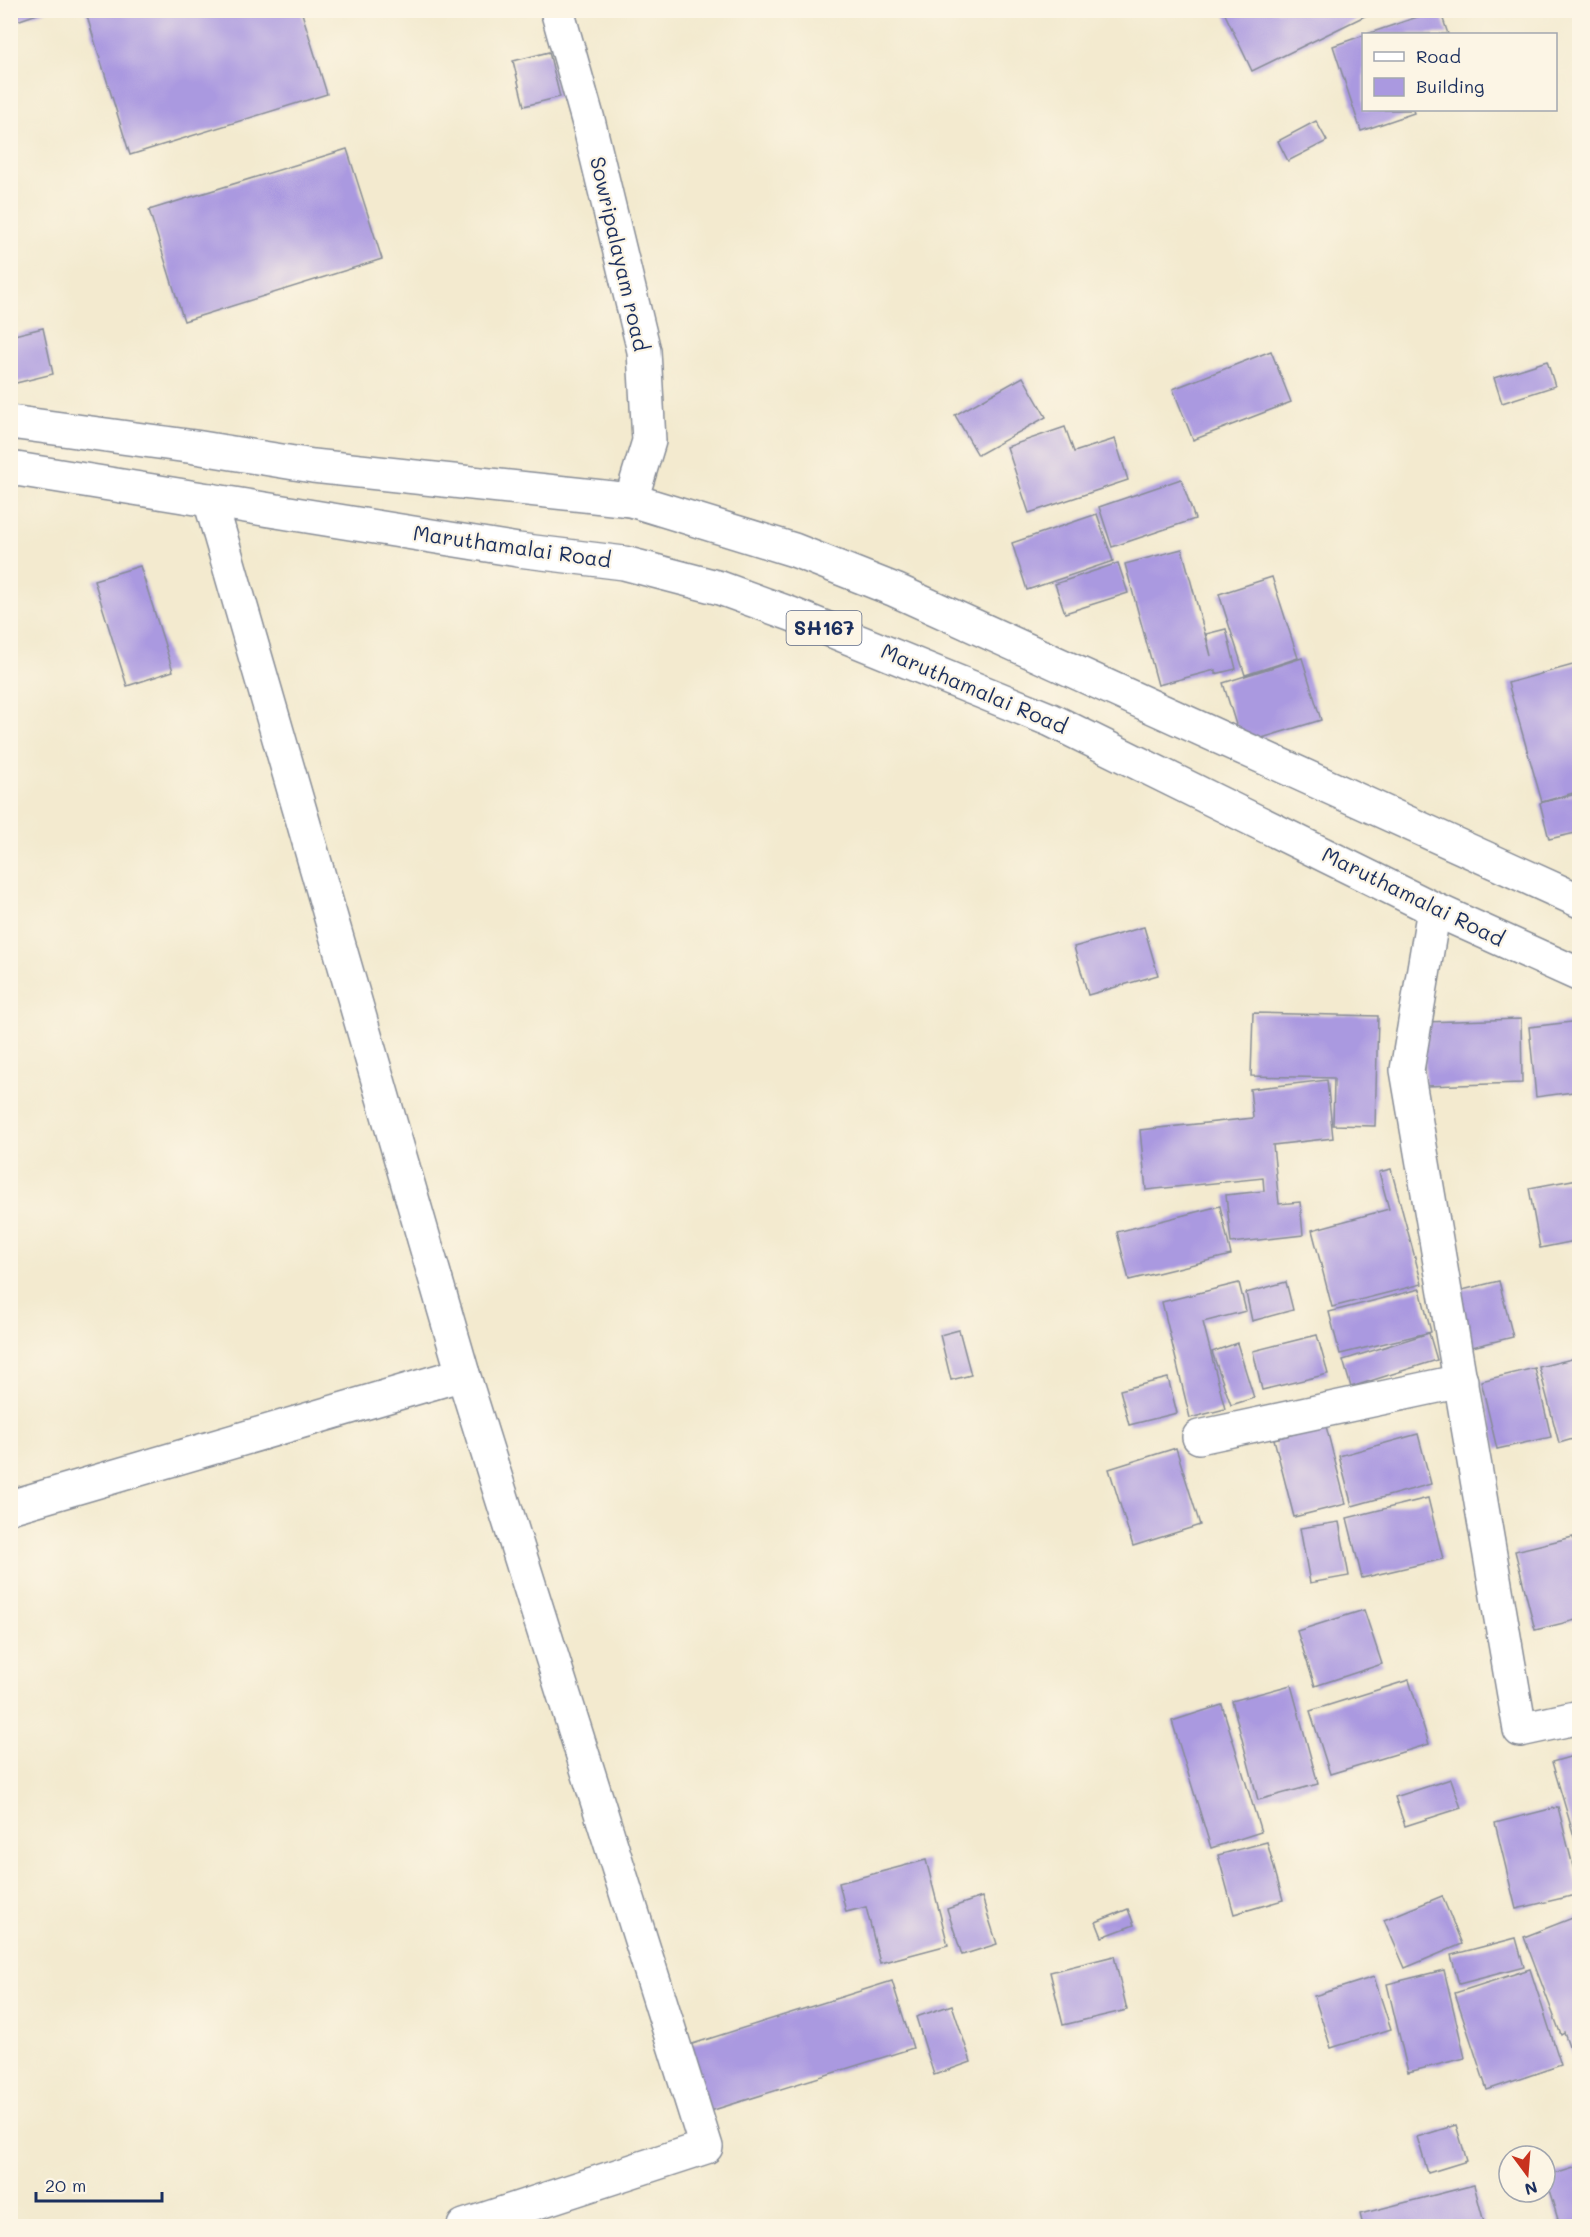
<svg xmlns="http://www.w3.org/2000/svg" width="1590" height="2237" viewBox="0 0 1590 2237" font-family="Mali,sans-serif">
	<style>
		.building { fill: #aa99e0 }
		.lines { fill: none; stroke-linecap: round; stroke-linejoin: round }
		.street-casing { stroke: #878c96; stroke-width: 36 }
		.secondary-casing { stroke: #878c96; stroke-width: 36 }
		.primary-casing { stroke: #878c96; stroke-width: 36 }
		.street { stroke: #fff; stroke-width: 33 }
		.secondary { stroke: #fff; stroke-width: 33 }
		.primary { stroke: #fff; stroke-width: 33 }
		.labels { text-anchor: middle; stroke-width: 4.5; stroke-linejoin: round; paint-order: stroke }
		.shield { fill: #fcf5e5; stroke: #5e6a86; stroke-width: 1.5 }
		.shield-label { font-size: 20px; font-weight: bold; fill: #1b2f5e }
		.street-label { font-size: 21px; fill: #1b2f5e; stroke: #fcf5e5 }
	</style>
	<rect width="100%" height="100%" fill="#fcf5e5"/>
	<filter id="ink" filterUnits="userSpaceOnUse"><feTurbulence type="fractalNoise" baseFrequency=".0167" numOctaves="2"/><feDisplacementMap in="SourceGraphic" scale="12" xChannelSelector="R" yChannelSelector="G"/><feConvolveMatrix kernelMatrix="1 2 1 2 8 2 1 2 1" color-interpolation-filters="sRGB"/></filter>
	<filter id="wash" filterUnits="userSpaceOnUse"><feTurbulence type="fractalNoise" baseFrequency=".008" numOctaves="4" result="noise"/><feDisplacementMap in="SourceGraphic" scale="24" xChannelSelector="R" yChannelSelector="G"/><feGaussianBlur stdDeviation="1.35" result="paint"/><feColorMatrix in="noise" values="0 0 0 0 0 0 0 0 0 0 0 0 0 0 0 0 0 1.4 0 .05"/><feComposite in="paint" operator="in"/></filter>
	<g filter="url(#wash)">
		<rect width="100%" height="100%" fill="#f3eacf"/>
		<g id="blocks">
			<!-- building -->
			<g class="building">
				<polygon points="10,10 46,10 46,11 14,22"/>
				<polygon points="85,10 301,10 327,94 130,155"/>
				<polygon points="1223,10 1377,10 1252,71"/>
				<polygon points="1440,10 1448,34 1367,34 1438,10"/>
				<polygon points="1364,35 1364,110 1413,110 1414,113 1361,131 1333,46"/>
				<polygon points="549,52 560,97 524,106 513,61"/>
				<polygon points="1316,121 1327,141 1288,161 1278,141"/>
				<polygon points="347,149 382,259 184,321 149,210"/>
				<polygon points="43,328 53,374 12,384 10,336"/>
				<polygon points="1271,351 1291,402 1193,440 1173,389"/>
				<polygon points="1547,361 1555,386 1502,403 1494,378"/>
				<polygon points="1023,377 1046,417 978,455 955,415"/>
				<polygon points="1065,427 1074,452 1115,439 1128,480 1029,513 1007,447"/>
				<polygon points="1181,479 1195,519 1112,547 1099,507"/>
				<polygon points="1097,514 1113,561 1027,590 1012,543"/>
				<polygon points="1182,549 1211,656 1206,634 1226,629 1236,669 1215,674 1215,670 1158,685 1125,564"/>
				<polygon points="1118,563 1128,593 1065,613 1055,584"/>
				<polygon points="140,566 173,671 127,686 94,580"/>
				<polygon points="1272,577 1298,658 1245,675 1219,594"/>
				<polygon points="1302,658 1321,720 1242,744 1223,683"/>
				<polygon points="1580,663 1580,791 1542,802 1508,683"/>
				<polygon points="1580,793 1580,832 1549,839 1540,803"/>
				<polygon points="1144,927 1158,975 1088,995 1074,947"/>
				<polygon points="1253,1013 1378,1016 1375,1126 1333,1125 1334,1078 1251,1076"/>
				<polygon points="1521,1019 1522,1083 1425,1086 1424,1022"/>
				<polygon points="1580,1021 1580,1091 1536,1097 1529,1027"/>
				<polygon points="1327,1080 1333,1138 1273,1145 1279,1204 1300,1202 1303,1235 1231,1243 1226,1195 1264,1191 1263,1178 1146,1190 1140,1130 1253,1118 1250,1089"/>
				<polygon points="1391,1169 1422,1284 1332,1307 1312,1230 1389,1209 1379,1172"/>
				<polygon points="1578,1179 1580,1240 1540,1248 1529,1188"/>
				<polygon points="1220,1206 1231,1255 1129,1280 1117,1232"/>
				<polygon points="1499,1281 1513,1337 1468,1348 1454,1292"/>
				<polygon points="1286,1282 1293,1310 1252,1321 1246,1293"/>
				<polygon points="1239,1283 1246,1311 1203,1322 1225,1409 1190,1418 1162,1302"/>
				<polygon points="1420,1289 1431,1332 1340,1354 1329,1312"/>
				<polygon points="959,1330 971,1375 951,1380 940,1335"/>
				<polygon points="1429,1333 1437,1360 1351,1387 1343,1360"/>
				<polygon points="1317,1335 1328,1374 1262,1390 1253,1351"/>
				<polygon points="1237,1343 1254,1398 1231,1405 1212,1352"/>
				<polygon points="1580,1357 1580,1437 1559,1443 1539,1367"/>
				<polygon points="1535,1368 1551,1437 1497,1449 1481,1381"/>
				<polygon points="1168,1378 1177,1413 1129,1425 1120,1390"/>
				<polygon points="1326,1426 1346,1504 1294,1517 1274,1439"/>
				<polygon points="1418,1434 1431,1484 1352,1506 1339,1456"/>
				<polygon points="1176,1448 1200,1525 1133,1546 1109,1469"/>
				<polygon points="1428,1498 1443,1559 1362,1578 1347,1518"/>
				<polygon points="1339,1522 1349,1576 1310,1583 1300,1528"/>
				<polygon points="1573,1537 1580,1564 1580,1619 1535,1630 1515,1551"/>
				<polygon points="1364,1610 1382,1664 1315,1686 1297,1631"/>
				<polygon points="1409,1680 1429,1744 1330,1774 1310,1711"/>
				<polygon points="1291,1685 1318,1784 1258,1800 1232,1701"/>
				<polygon points="1222,1705 1261,1832 1211,1848 1172,1721"/>
				<polygon points="1580,1754 1580,1853 1579,1853 1552,1762"/>
				<polygon points="1451,1779 1461,1808 1405,1826 1395,1797"/>
				<polygon points="1558,1807 1580,1894 1516,1909 1495,1823"/>
				<polygon points="1267,1842 1283,1900 1234,1914 1218,1855"/>
				<polygon points="926,1860 948,1945 880,1963 866,1907 846,1912 839,1883"/>
				<polygon points="1442,1896 1462,1944 1405,1968 1384,1920"/>
				<polygon points="982,1897 997,1944 962,1955 947,1909"/>
				<polygon points="1128,1909 1134,1925 1102,1937 1096,1922"/>
				<polygon points="1580,1915 1580,2074 1579,2074 1564,2033 1561,2035 1524,1937"/>
				<polygon points="1516,1938 1524,1967 1459,1984 1451,1955"/>
				<polygon points="1114,1956 1127,2010 1063,2025 1050,1972"/>
				<polygon points="1530,1969 1561,2065 1487,2090 1455,1993"/>
				<polygon points="1444,1970 1465,2058 1408,2072 1387,1984"/>
				<polygon points="1374,1977 1391,2029 1331,2048 1314,1996"/>
				<polygon points="892,1981 913,2048 707,2112 686,2046"/>
				<polygon points="952,2005 971,2062 934,2075 916,2017"/>
				<polygon points="1456,2125 1467,2161 1428,2173 1417,2137"/>
				<polygon points="1580,2166 1580,2226 1560,2226 1545,2177"/>
				<polygon points="1474,2185 1485,2226 1363,2226 1360,2214"/>
			</g>
		</g>
	</g>
	<g filter="url(#ink)">
		<use href="#blocks" fill-opacity="0" stroke="#878c96" stroke-width="1.5"/>
		<g class="lines">
			<!-- street casing -->
			<g class="street-casing">
				<g id="street">
					<polyline points="210,500 463,1374 706,2147 464,2226"/>
					<polyline points="1434,909 1407,1070 1520,1730 1580,1717"/>
					<polyline points="1199,1437 1461,1381"/>
					<polyline points="10,1507 463,1374"/>
				</g>
			</g>
			<!-- secondary casing -->
			<g class="secondary-casing">
				<polyline id="secondary" points="557,10 588,120 644,351 649,441 631,500"/>
			</g>
			<!-- primary casing -->
			<g class="primary-casing">
				<g id="primary">
					<polyline points="10,422 195,447 313,466 631,500 794,550 895,590 1580,901"/>
					<polyline points="10,468 518,550 624,563 720,588 791,614 1051,720 1434,909 1580,975"/>
				</g>
			</g>
			<!-- street -->
			<use href="#street" class="street"/>
			<!-- secondary -->
			<use href="#secondary" class="secondary"/>
			<!-- primary -->
			<use href="#primary" class="primary"/>
		</g>
	</g>
	<g class="labels">
		<!-- shield labels -->
		<rect class="shield" x="786.5" y="611" width="75" height="34" rx="4.5"/>
		<g class="shield-label">
			<text x="824" y="635">SH167</text>
		</g>
		<!-- street labels -->
		<g class="street-label">
			<text transform="translate(619 254) rotate(77)" y="7">Sowripalayam road</text>
			<text transform="translate(512 547) rotate(8)" y="7">Maruthamalai Road</text>
			<text transform="translate(974 689) rotate(23)" y="7">Maruthamalai Road</text>
			<text transform="translate(1413 897) rotate(26)" y="7">Maruthamalai Road</text>
		</g>
	</g>
	<!-- margin -->
	<rect width="1590" height="2237" fill="none" stroke="#fcf5e5" stroke-width="36"/>
	<!-- legend -->
	<rect x="1362" y="33" width="195" height="78" fill="#fcf5e5" stroke="#a2a6af" stroke-width="1.5"/>
	<rect x="1374" y="52" width="30" height="9" fill="#ffffff" stroke="#a2a6af" stroke-width="1.5"/>
	<text x="1416" y="63" font-size="18" fill="#1b2f5e">Road</text>
	<rect x="1374" y="78" width="30" height="18" fill="#aa99e0" stroke="#a2a6af" stroke-width="1.5"/>
	<text x="1416" y="93" font-size="18" fill="#1b2f5e">Building</text>
	<!-- north arrow -->
	<g transform="translate(1527 2174) rotate(164)"><circle r="28" fill="#fcf5e5" stroke="#a2a6af" stroke-width="1.5"/>
	<path d="M0-4.5L10 22L0 15L-10 22Z" fill="#c8321e"/>
	<text y="-9" font-size="16" font-weight="bold" text-anchor="middle" fill="#1b2f5e">N</text>
	</g>
	<!-- scale -->
	<path d="M36 2192v9h126v-9" fill="none" stroke="#1b2f5e" stroke-width="3"/>
	<text x="45" y="2192" font-size="18" fill="#1b2f5e" stroke="#fcf5e5" stroke-width="4.5" paint-order="stroke">20 m</text>
</svg>
